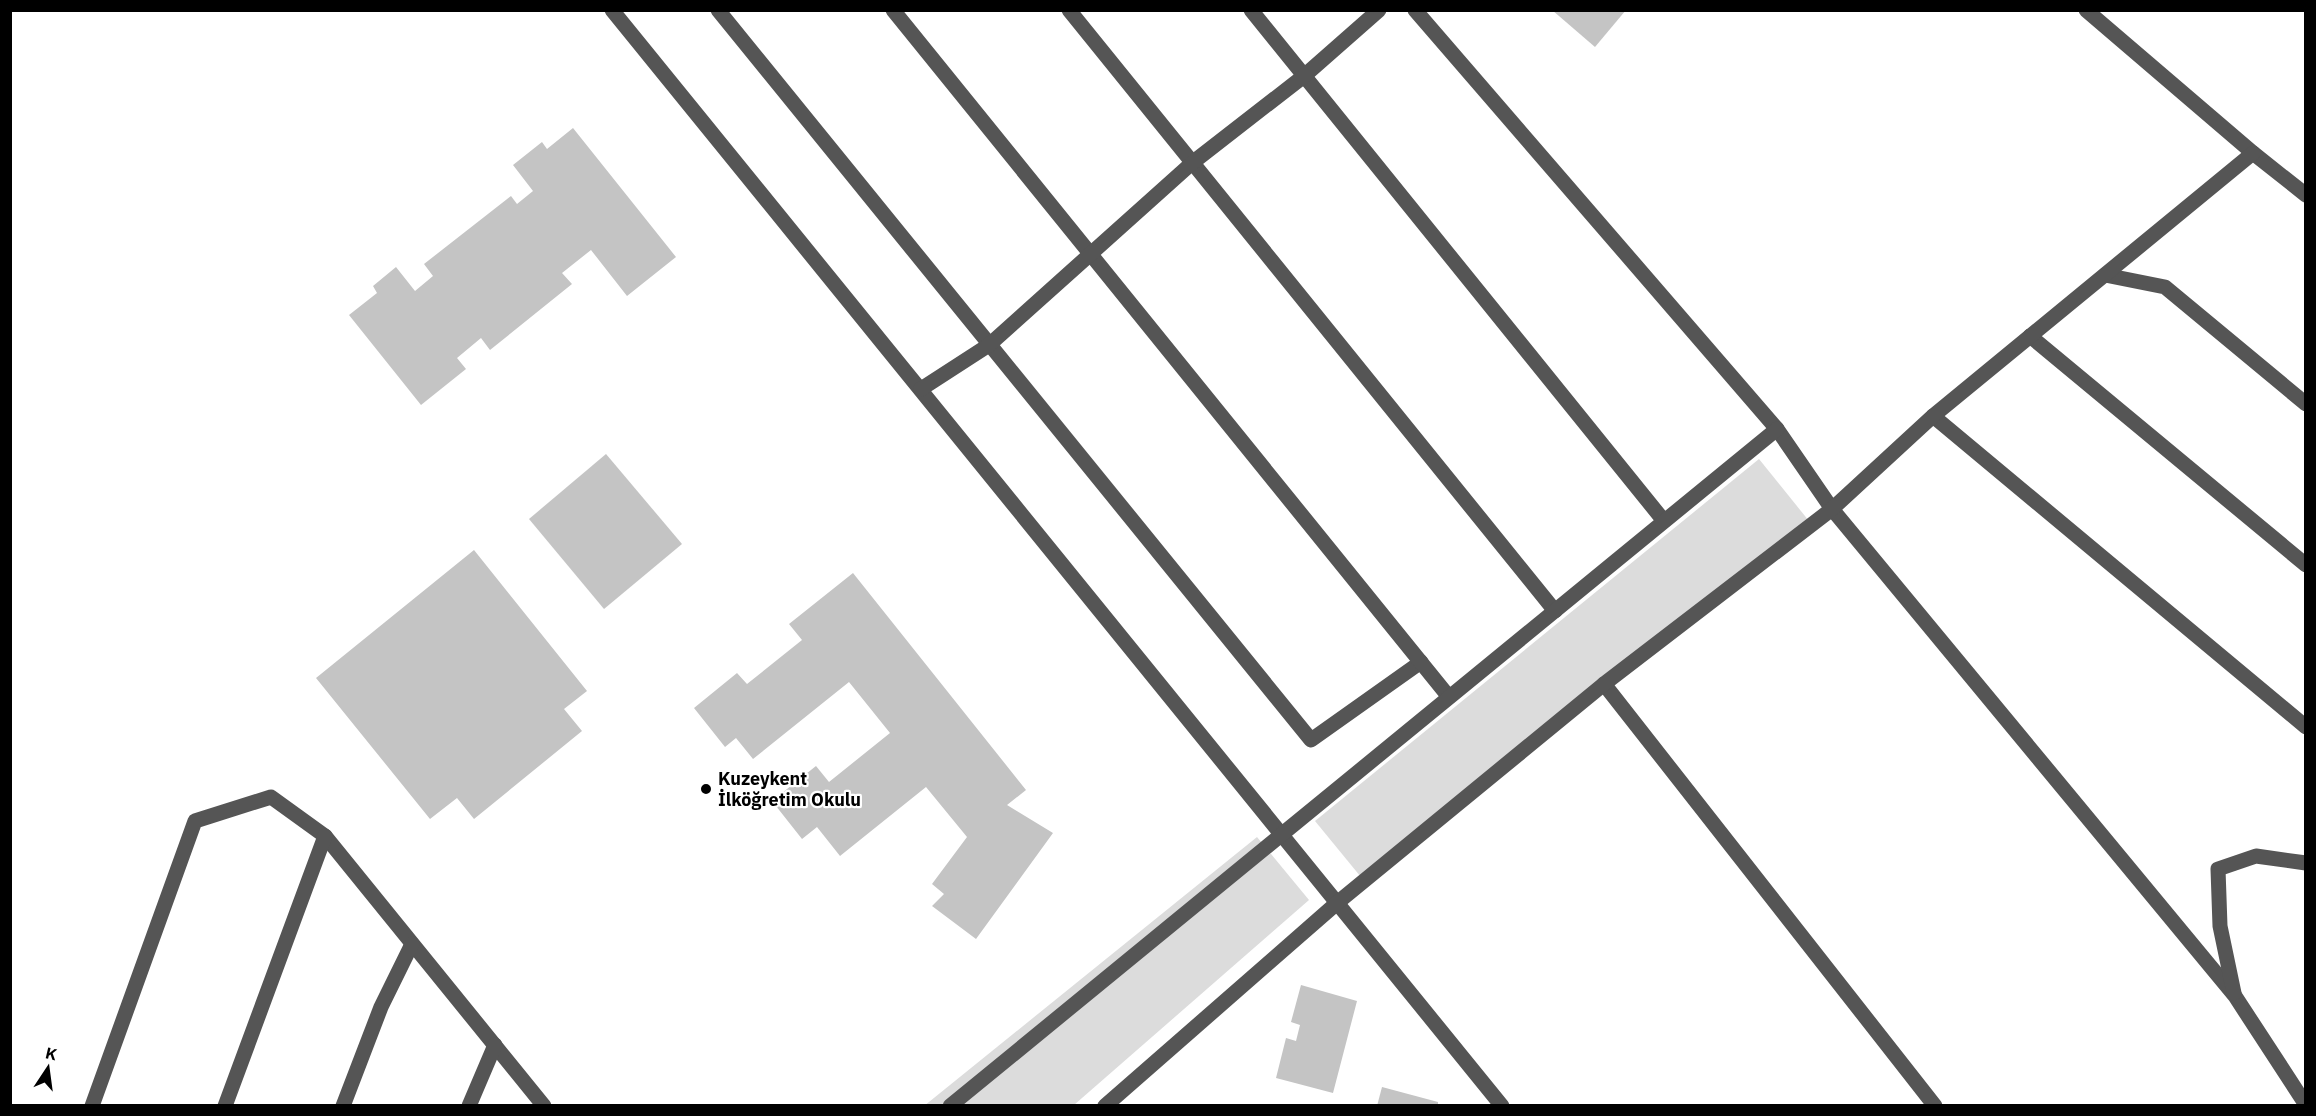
<svg xmlns="http://www.w3.org/2000/svg" width="2316" height="1116" viewBox="0 0 2316 1116" font-family="'IBM Plex Sans',sans-serif">
	<style>
		.green { fill: #dcdcdc }
		.building { fill: #c4c4c4 }
		.lines { fill: none; stroke-linecap: round; stroke-linejoin: round }
		.minor { stroke: #555; stroke-width: 15 }
		.poi-dot { fill: #000; stroke: #fff; stroke-width: 2 }
		.labels { text-anchor: middle; stroke-width: 4.5; stroke-linejoin: round; paint-order: stroke }
		.poi-label { font-size: 18px; font-weight: bold; fill: #000; stroke: #fff; text-anchor: start }
	</style>
	<rect width="100%" height="100%" fill="#fff"/>
	<!-- green -->
	<g class="green">
		<polygon points="1759,459 1809,521 1365,882 1315,821"/>
		<polygon points="1257,837 1309,900 1074,1105 924,1106"/>
	</g>
	<!-- building -->
	<g class="building">
		<polygon points="1552,10 1626,10 1595,47"/>
		<polygon points="573,128 676,257 627,296 591,250 562,273 572,284 490,350 481,338 457,358 466,369 421,405 349,315 377,293 373,286 396,267 415,291 433,276 424,264 511,196 517,204 533,191 513,165 542,142 547,149"/>
		<polygon points="606,454 682,544 604,609 529,519"/>
		<polygon points="474,550 587,691 564,709 582,731 474,819 457,798 430,819 316,678"/>
		<polygon points="853,573 1026,790 1007,805 1053,833 976,939 932,906 944,894 932,884 967,837 926,787 840,856 817,827 802,839 772,801 816,766 829,782 890,733 849,682 753,759 736,738 725,747 694,708 737,673 747,684 802,640 789,624"/>
		<polygon points="1301,985 1357,1001 1333,1093 1276,1078 1286,1038 1296,1041 1300,1025 1291,1022"/>
		<polygon points="1382,1087 1438,1102 1438,1106 1377,1106"/>
	</g>
	<g class="lines">
		<!-- minor -->
		<g class="minor">
			<polyline points="612,10 1502,1106"/>
			<polyline points="718,10 1311,740 1421,662"/>
			<polyline points="893,10 1449,697"/>
			<polyline points="1069,10 1555,611"/>
			<polyline points="1251,10 1664,521"/>
			<polyline points="1415,10 1777,429 1832,509 2235,996 2306,1105"/>
			<polyline points="2086,10 2253,153 2306,195"/>
			<polyline points="2105,275 2165,287 2306,404"/>
			<polyline points="2030,336 2306,565"/>
			<polyline points="921,389 989,345 1192,163 1304,76 1379,10"/>
			<polyline points="1933,416 2306,727"/>
			<polyline points="1604,684 1935,1106"/>
			<polyline points="2234,993 2220,926 2218,869 2256,856 2306,863"/>
			<polyline points="92,1106 195,821 271,797 325,836 544,1106"/>
			<polyline points="225,1106 325,836"/>
			<polyline points="343,1106 381,1007 412,944"/>
			<polyline points="469,1106 495,1045"/>
			<polyline points="950,1106 1777,429"/>
			<polyline points="1105,1106 1337,903 1604,684 1832,509 1933,416 2253,153"/>
		</g>
	</g>
	<!-- markers -->
	<circle class="poi-dot" cx="706" cy="789" r="6"/>
	<g class="labels">
		<!-- poi labels -->
		<g class="poi-label">
			<text x="718" y="785">Kuzeykent<tspan x="718" dy="21">İlköğretim Okulu</tspan></text>
		</g>
	</g>
	<!-- border -->
	<rect width="2316" height="1116" fill="none" stroke="#000000" stroke-width="24"/>
	<!-- north arrow -->
	<g transform="translate(48 1068) rotate(13)" stroke="#ffffff" stroke-width="4.5" paint-order="stroke">
	<path d="M0-4.5L10 22L0 15L-10 22Z" fill="#000000"/>
	<text y="-9" font-size="16" font-weight="bold" text-anchor="middle" fill="#000000">K</text>
	</g>
</svg>
